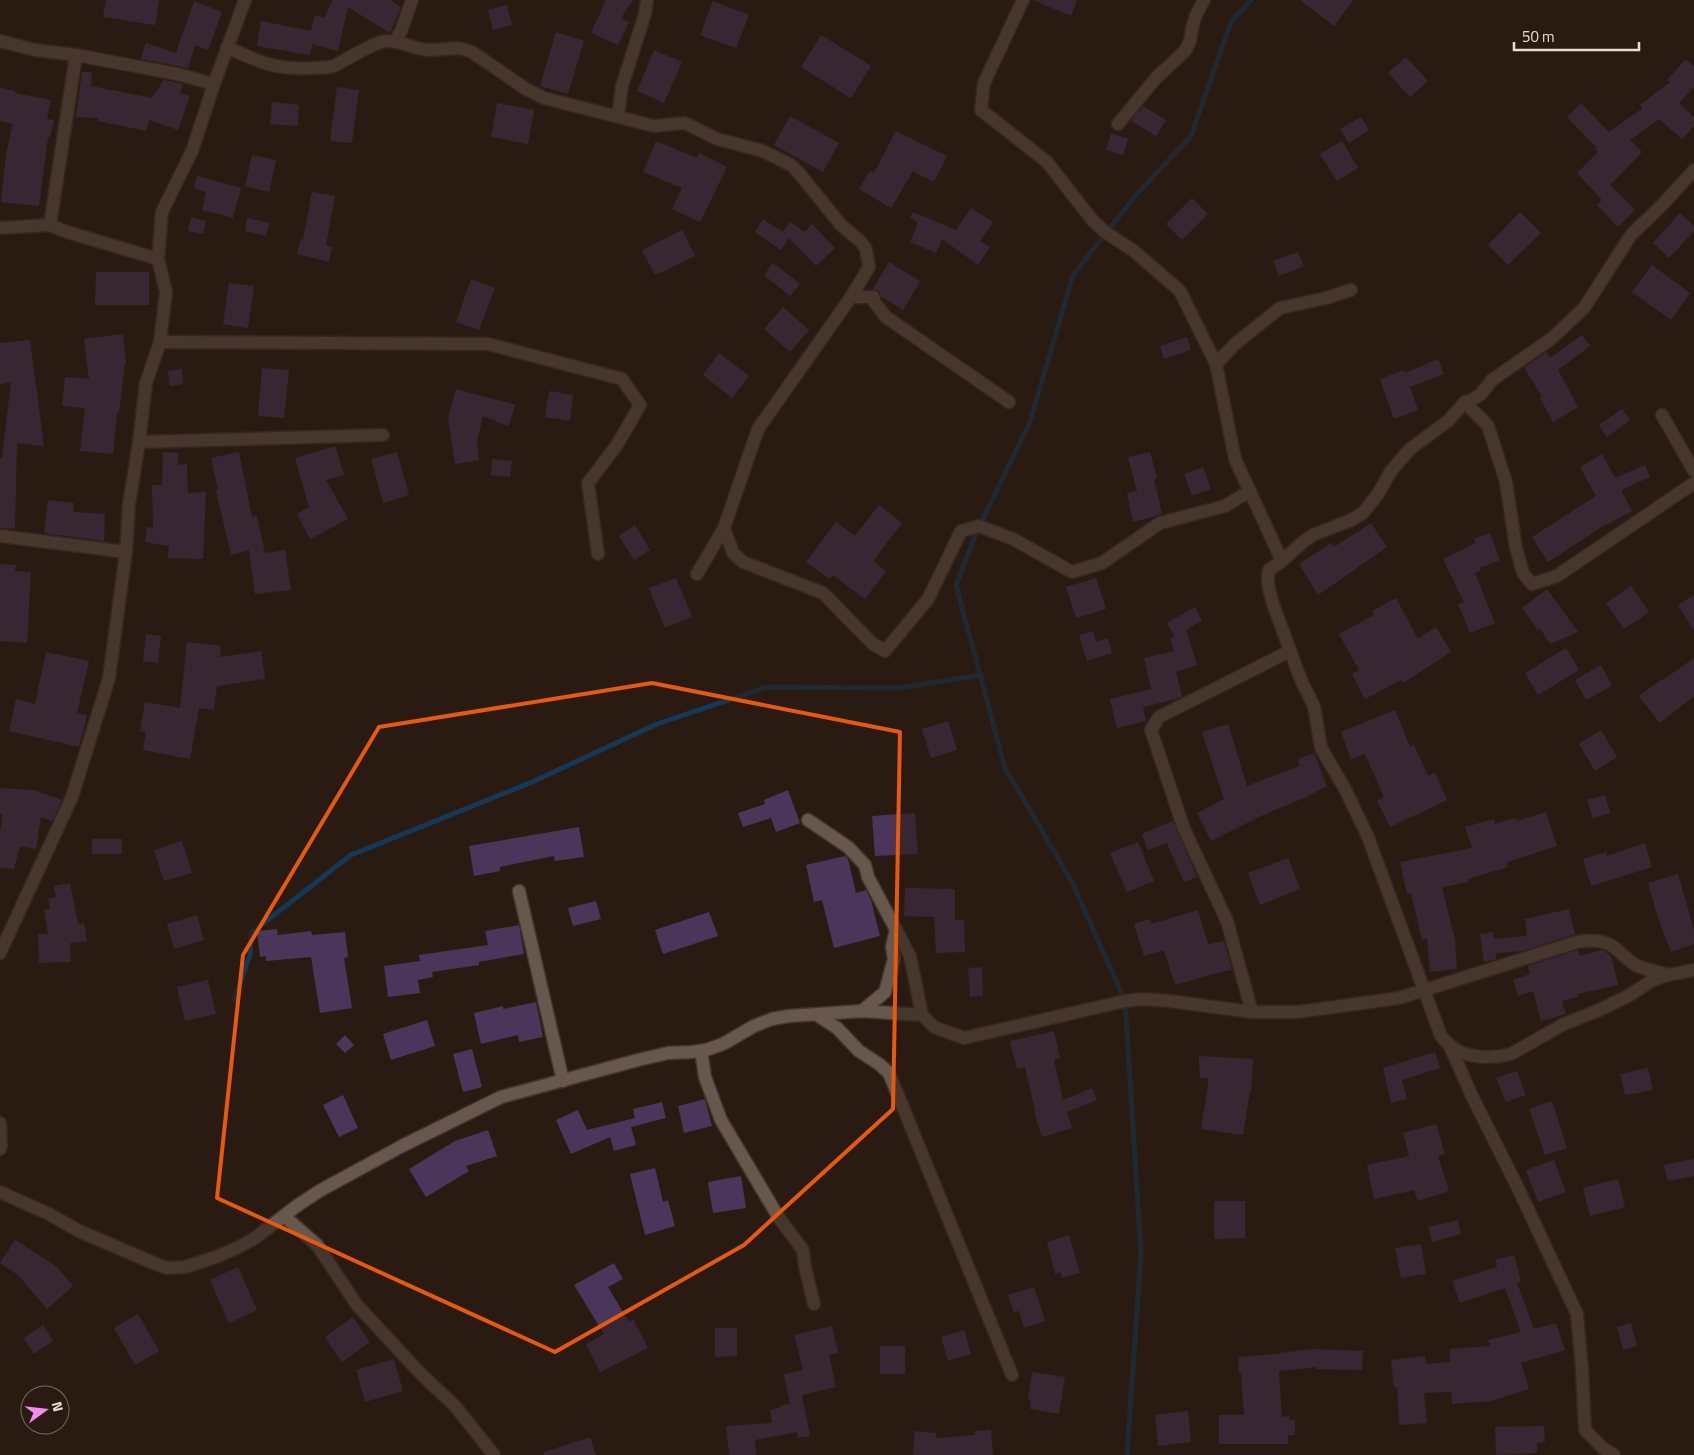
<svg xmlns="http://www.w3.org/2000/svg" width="1694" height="1455" viewBox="0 0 1694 1455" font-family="'Titillium Web',sans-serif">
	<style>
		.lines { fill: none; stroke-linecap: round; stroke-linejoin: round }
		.stream { stroke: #163857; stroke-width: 5 }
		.building { fill: #4a355b }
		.minor-casing { stroke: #413630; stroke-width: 15 }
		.minor { stroke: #68574d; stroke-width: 12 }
		.marked { fill: none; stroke: #e8590c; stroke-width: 4; stroke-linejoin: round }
	</style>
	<rect width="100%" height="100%" fill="#2a1b12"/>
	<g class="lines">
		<!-- stream -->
		<g class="stream">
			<polyline points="234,1000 250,955 251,933 351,855 532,782 657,724 767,687 899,688 981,675"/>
			<polyline points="1127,1455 1141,1253 1125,1001 1072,882 1005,768 956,585 977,531 1030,422 1073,275 1136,195 1191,136 1231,22 1251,0"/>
		</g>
	</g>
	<!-- building -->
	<g class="building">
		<polygon points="106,0 159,0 155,25 103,17"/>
		<polygon points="333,0 390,0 401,7 390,33 348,7 338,51 312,44 310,55 257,46 261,21 311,31 315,15 324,18"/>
		<polygon points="606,0 633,0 621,18 629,22 618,45 591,33"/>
		<polygon points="1033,0 1077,0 1071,16"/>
		<polygon points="1300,0 1353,0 1334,26"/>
		<polygon points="194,1 222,12 208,50 195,45 188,68 140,59 146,43 176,53"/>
		<polygon points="713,1 749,15 736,48 700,35"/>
		<polygon points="507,5 512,25 493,30 488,10"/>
		<polygon points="556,32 584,41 568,94 540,86"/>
		<polygon points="821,35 871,66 851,98 801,67"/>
		<polygon points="654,50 682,62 664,103 637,91"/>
		<polygon points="1406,57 1428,81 1410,97 1388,73"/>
		<polygon points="1686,59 1694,67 1694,87 1679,103 1694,117 1694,126 1682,139 1659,119 1630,140 1642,152 1610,185 1635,210 1618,227 1597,205 1602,200 1577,173 1598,152 1595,149 1597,148 1567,117 1581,103 1609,132 1643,108 1640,105 1670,82 1667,80"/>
		<polygon points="82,72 92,72 91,86 152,98 164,80 183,84 180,93 190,96 178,130 149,120 146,131 98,121 98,118 76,117"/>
		<polygon points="337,87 359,90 352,143 330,141"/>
		<polygon points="0,88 15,91 15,93 51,100 47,119 54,120 50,137 48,137 39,206 1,202 6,154 13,124 0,121"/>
		<polygon points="272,102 299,105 298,126 270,124"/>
		<polygon points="497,103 534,110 528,144 491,137"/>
		<polygon points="1143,106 1166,120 1156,136 1131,121"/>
		<polygon points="790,116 839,143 823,172 774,145"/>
		<polygon points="1361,117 1369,130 1349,143 1340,129"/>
		<polygon points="896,131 947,156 934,182 913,171 891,208 859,189 870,171 874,173"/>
		<polygon points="1111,133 1128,139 1123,155 1106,150"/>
		<polygon points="656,141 697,158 699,153 727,167 700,222 672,209 682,188 643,172"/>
		<polygon points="1342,141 1358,168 1337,181 1320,154"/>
		<polygon points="252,155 276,160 269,192 245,186"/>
		<polygon points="197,176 241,188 233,218 202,210 206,192 194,188"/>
		<polygon points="312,192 335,196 326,245 332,247 329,262 297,254 301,239 303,240"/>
		<polygon points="1192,198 1208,214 1182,240 1166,224"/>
		<polygon points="971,208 993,222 980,241 990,247 978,265 942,239 936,253 910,242 918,223 910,217 913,212 956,230"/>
		<polygon points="1520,212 1541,233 1508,265 1488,245"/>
		<polygon points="1680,213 1694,226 1694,231 1669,258 1653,243"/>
		<polygon points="191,217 206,221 203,234 188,231"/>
		<polygon points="247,218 269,223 266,236 245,231"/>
		<polygon points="763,219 787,235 783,232 790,222 805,232 812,224 835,248 816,266 789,238 781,250 755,232"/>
		<polygon points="682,230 695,256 655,275 642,250"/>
		<polygon points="1298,252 1304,266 1279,276 1273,261"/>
		<polygon points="889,262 920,281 903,310 882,297 878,291 873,289"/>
		<polygon points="773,263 800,284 790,296 764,275"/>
		<polygon points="1652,265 1690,293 1671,320 1632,292"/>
		<polygon points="96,272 149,272 149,305 95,305"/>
		<polygon points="471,279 495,288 479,330 456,322"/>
		<polygon points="229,283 254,286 248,328 223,324"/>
		<polygon points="783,307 809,330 790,352 764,329"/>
		<polygon points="123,334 126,363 125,363 119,412 117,412 113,454 80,451 85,408 62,406 65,377 89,379 84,339"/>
		<polygon points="1582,335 1590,346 1558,370 1578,407 1553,422 1540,398 1542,396 1524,368 1546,352 1550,358"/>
		<polygon points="1187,337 1191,350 1164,359 1160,346"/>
		<polygon points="30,340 44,446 17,443 15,529 0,528 0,458 2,458 11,382 0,384 0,343"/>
		<polygon points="719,353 749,376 732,398 703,375"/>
		<polygon points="1438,359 1444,374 1410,387 1418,410 1394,419 1380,379 1404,370 1405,373"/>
		<polygon points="262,368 289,370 284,418 258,416"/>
		<polygon points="182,369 183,384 170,386 168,371"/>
		<polygon points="456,389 516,405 508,426 483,416 477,441 479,460 455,464 448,418"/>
		<polygon points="549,391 573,395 570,421 545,417"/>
		<polygon points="1622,409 1630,420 1607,437 1599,425"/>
		<polygon points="335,446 344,475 326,480 348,519 310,539 297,514 309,507 295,458"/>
		<polygon points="163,452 178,453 178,465 187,464 188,493 206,492 203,559 168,558 169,546 145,542 147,527 153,528 152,485 162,485"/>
		<polygon points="239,452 252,517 257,516 265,553 285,550 291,590 255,594 249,550 231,555 216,491 218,490 211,458"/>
		<polygon points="397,452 409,495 383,503 371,459"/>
		<polygon points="1150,452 1157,478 1154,479 1162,514 1133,522 1127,493 1137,491 1128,457"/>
		<polygon points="1602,454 1615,478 1645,465 1650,477 1621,490 1632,511 1606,525 1606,524 1548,562 1532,537 1596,496 1580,467"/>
		<polygon points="492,459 512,461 510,477 491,475"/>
		<polygon points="1203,467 1211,489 1192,496 1184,474"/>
		<polygon points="48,500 74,503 73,512 105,514 104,541 44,533"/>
		<polygon points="879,505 902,523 873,561 886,571 865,599 833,575 830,579 806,562 836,522 855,536"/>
		<polygon points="1371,523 1387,547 1318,595 1299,564 1331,543 1334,547"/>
		<polygon points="635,525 650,550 634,560 619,536"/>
		<polygon points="1490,533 1500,560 1480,568 1481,570 1475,573 1495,623 1470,633 1458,604 1464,602 1443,559 1476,543 1474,539"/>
		<polygon points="0,564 16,565 15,571 31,572 27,643 0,641"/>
		<polygon points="676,578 692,617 665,628 649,588"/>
		<polygon points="1096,578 1106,609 1076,618 1066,587"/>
		<polygon points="1631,586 1649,612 1624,629 1606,603"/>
		<polygon points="1547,589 1578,632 1550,644 1540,628 1538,630 1522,608"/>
		<polygon points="1694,595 1694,631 1678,605"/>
		<polygon points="1396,598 1418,639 1436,627 1451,652 1403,683 1401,680 1365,699 1352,674 1359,670 1339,634 1374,615 1372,611"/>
		<polygon points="1195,607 1202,620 1186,630 1197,665 1176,672 1182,697 1176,699 1143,707 1146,721 1117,728 1110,699 1151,689 1144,658 1174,651 1170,638 1175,637 1167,623"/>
		<polygon points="1093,631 1096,642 1108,638 1112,653 1087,661 1079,635"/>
		<polygon points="146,634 161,636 158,663 143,661"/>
		<polygon points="187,642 221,646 220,657 261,651 265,679 217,686 214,710 199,708 190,759 143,750 146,732 140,731 145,702 180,708"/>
		<polygon points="1566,648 1579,670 1538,695 1525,673"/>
		<polygon points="46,652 89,661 77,713 87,715 79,747 9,731 16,699 35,704"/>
		<polygon points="1694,658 1694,696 1660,723 1639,696 1662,679 1663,680"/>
		<polygon points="1601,665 1612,686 1586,700 1575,680"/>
		<polygon points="1395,710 1410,747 1414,745 1428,776 1435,773 1447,800 1390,827 1377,801 1384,797 1365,754 1351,759 1341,732"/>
		<polygon points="948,721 957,750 931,758 922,729"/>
		<polygon points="1228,724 1247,786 1300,766 1298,759 1314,753 1327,786 1304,798 1263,815 1211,841 1197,813 1224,799 1202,732"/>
		<polygon points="1601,730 1617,757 1595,771 1579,744"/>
		<polygon points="0,788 34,790 62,800 52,821 41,817 36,849 20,846 14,869 0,868 0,832 3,814 0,814"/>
		<polygon points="788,790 800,823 776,832 771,818 743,827 738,813 765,804 764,800"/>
		<polygon points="1605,795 1610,813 1593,818 1587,800"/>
		<polygon points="1546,812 1557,846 1507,862 1508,867 1468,879 1468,882 1442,887 1455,940 1457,969 1430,972 1427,938 1422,940 1411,893 1407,894 1400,862 1472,848 1465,827 1494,819 1495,824 1515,818 1517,821"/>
		<polygon points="915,813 918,854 875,856 872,816"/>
		<polygon points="1173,821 1197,877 1184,882 1167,843 1148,850 1142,834"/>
		<polygon points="579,827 584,857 555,861 554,856 500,867 500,871 474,876 469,846"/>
		<rect x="92" y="839" width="30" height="15"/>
		<polygon points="182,841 192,873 164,881 154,850"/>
		<polygon points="1138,842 1154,881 1127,892 1110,853"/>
		<polygon points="1645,843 1652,867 1591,886 1583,859 1606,852 1607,856"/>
		<polygon points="845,856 848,859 856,893 866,890 871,900 880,936 834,948 822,900 814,902 806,865"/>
		<polygon points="1288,858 1300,889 1260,905 1248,873"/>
		<polygon points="1678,874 1694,930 1694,944 1671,952 1658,918 1648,883"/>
		<polygon points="70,883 78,924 84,923 87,941 70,943 71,962 39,963 38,934 48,934 44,910 50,909 48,899 56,897 54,886"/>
		<polygon points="905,888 955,889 955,920 964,920 965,952 936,953 934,917 904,916"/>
		<polygon points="596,901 601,919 573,926 568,908"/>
		<polygon points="1569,909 1575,934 1523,951 1496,953 1496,959 1484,962 1480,934 1493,932 1494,939 1527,936 1525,919"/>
		<polygon points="1198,910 1208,944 1224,941 1232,970 1213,974 1175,985 1164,950 1144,956 1134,924 1150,919 1151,924"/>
		<polygon points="709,912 718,936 663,954 655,930"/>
		<polygon points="197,915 204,940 174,949 167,924"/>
		<polygon points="519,925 524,954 479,962 479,965 432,972 433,977 418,980 420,993 388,997 384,966 420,961 419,955 488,945 485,931"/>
		<polygon points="277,929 278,935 311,931 312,935 345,932 348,957 344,958 352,1008 320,1013 311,957 266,961 266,956 260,957 257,931"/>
		<polygon points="1578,950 1580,956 1603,950 1611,956 1618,985 1578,994 1579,997 1562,1001 1566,1014 1541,1021 1533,991 1518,996 1513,980 1530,974 1528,966"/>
		<polygon points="982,967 983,996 970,997 968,968"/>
		<polygon points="208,980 216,1014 185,1021 177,987"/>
		<polygon points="536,1002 543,1037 519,1042 518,1035 481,1044 474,1013 503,1006 503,1009"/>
		<polygon points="427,1020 435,1046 391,1060 383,1034"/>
		<polygon points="1054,1031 1060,1058 1054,1060 1063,1100 1092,1088 1097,1100 1067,1112 1072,1128 1042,1137 1034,1112 1035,1111 1025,1067 1017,1069 1010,1041"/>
		<polygon points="345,1035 354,1045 345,1053 336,1044"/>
		<polygon points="472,1049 482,1087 463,1092 453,1054"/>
		<polygon points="1435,1052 1440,1068 1402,1080 1407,1099 1391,1103 1383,1068"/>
		<polygon points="1199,1056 1253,1059 1251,1091 1250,1091 1243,1135 1201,1129 1209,1078 1200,1078"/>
		<polygon points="1648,1068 1653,1090 1625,1095 1620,1074"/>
		<polygon points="1517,1071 1526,1095 1506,1102 1496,1078"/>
		<polygon points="343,1095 358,1128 339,1137 323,1105"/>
		<polygon points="705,1099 712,1126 684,1133 678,1106"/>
		<polygon points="1552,1101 1567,1148 1545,1155 1529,1109"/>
		<polygon points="662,1102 666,1118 631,1127 636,1145 614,1151 610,1137 571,1154 556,1120 578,1110 587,1130 635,1118 633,1109"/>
		<polygon points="1436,1124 1445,1154 1438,1156 1449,1191 1418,1201 1414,1190 1374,1199 1367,1165 1409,1156 1403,1133"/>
		<polygon points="488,1130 497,1156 466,1166 469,1171 426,1197 409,1169 455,1141"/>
		<polygon points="1694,1159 1694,1176 1668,1181 1664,1165"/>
		<polygon points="1554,1160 1566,1192 1538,1202 1526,1170"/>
		<polygon points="655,1168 663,1202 668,1200 675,1226 645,1235 630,1174"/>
		<polygon points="741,1176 746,1208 713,1213 708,1182"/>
		<polygon points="1618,1179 1625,1207 1590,1216 1583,1188"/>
		<polygon points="1214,1201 1245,1201 1245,1238 1214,1239"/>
		<polygon points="1458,1220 1461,1234 1432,1242 1428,1227"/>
		<polygon points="1069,1235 1080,1273 1062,1278 1060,1272 1055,1274 1047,1242"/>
		<polygon points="15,1240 56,1266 73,1286 47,1309 18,1275 0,1263"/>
		<polygon points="1421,1244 1426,1274 1401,1278 1395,1248"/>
		<polygon points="1514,1255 1521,1282 1517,1283 1534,1329 1556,1323 1565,1350 1521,1363 1529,1389 1491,1401 1452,1404 1451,1392 1424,1393 1427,1423 1399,1425 1397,1387 1394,1387 1391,1360 1425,1356 1426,1364 1450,1362 1450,1349 1490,1346 1488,1340 1521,1332 1505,1288 1460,1303 1452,1281 1497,1267 1495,1260"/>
		<polygon points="614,1263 623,1279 608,1287 629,1322 633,1319 648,1348 600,1372 586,1344 604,1334 574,1285"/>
		<polygon points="238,1267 257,1310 229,1323 210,1280"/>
		<polygon points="1034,1287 1045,1321 1024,1328 1019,1311 1014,1312 1008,1295"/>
		<polygon points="138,1314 159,1351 135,1365 114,1328"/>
		<polygon points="353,1317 370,1342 342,1362 325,1337"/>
		<polygon points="1631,1323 1637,1346 1623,1350 1617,1327"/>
		<polygon points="43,1325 53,1341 34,1354 24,1338"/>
		<polygon points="832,1326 838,1353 829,1355 836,1387 802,1395 810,1436 798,1438 797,1432 755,1440 756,1455 729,1455 726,1426 772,1423 770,1410 780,1408 780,1405 790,1404 784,1374 803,1370 794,1335"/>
		<polygon points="715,1328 737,1328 737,1356 715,1357"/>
		<polygon points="964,1330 971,1354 948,1361 941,1337"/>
		<rect x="880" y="1346" width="25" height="28"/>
		<polygon points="1313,1349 1363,1351 1362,1370 1316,1369 1316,1367 1279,1371 1282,1417 1290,1416 1289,1420 1295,1420 1295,1435 1288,1435 1288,1444 1219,1444 1219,1415 1244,1415 1241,1373 1239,1373 1238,1357 1279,1354 1279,1353"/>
		<polygon points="394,1359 403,1391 365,1402 356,1370"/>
		<polygon points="1032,1372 1065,1377 1059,1414 1030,1409 1031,1400 1028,1399"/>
		<polygon points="1188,1411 1191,1442 1158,1446 1155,1415"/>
		<polygon points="1544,1426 1545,1442 1537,1443 1537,1453 1496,1455 1495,1427"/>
		<polygon points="991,1430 993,1455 913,1455 915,1431 936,1433 936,1438 975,1435 975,1431"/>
		<polygon points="590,1437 596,1455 544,1455 544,1452"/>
	</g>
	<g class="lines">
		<!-- minor casing -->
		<g class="minor-casing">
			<g id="minor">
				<polyline points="1023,0 984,83 981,110 1047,162 1093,221 1105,232 1134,251 1180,291 1216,364 1235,459 1282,561"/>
				<polyline points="0,41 35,50 76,55 177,74 214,84"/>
				<polyline points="395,41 401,31 412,0"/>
				<path d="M227,47C258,62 276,70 311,68C318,68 327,68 334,66C346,60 374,42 386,41C401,40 414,50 430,50C447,50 454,45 472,52L526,89L544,98L654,126L685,123L717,139L763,151L791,165L799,173L841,225L861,242L866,249L869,267L851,297H873L875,303L886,317L1009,402"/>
				<polyline points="618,116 622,86 645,14 647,0"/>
				<polyline points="1118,124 1156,78 1185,51 1190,41 1192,28 1196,15 1204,0"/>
				<path d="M1694,170L1663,204L1631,235L1584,308L1551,339L1492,380L1481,394L1472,400L1465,402L1448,421L1410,449L1391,471L1378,494L1363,513L1351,520L1313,535L1304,541L1282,561L1269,570L1268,576V585L1273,604L1301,680L1314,706L1321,748L1345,789L1368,837L1441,1036C1447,1043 1454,1051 1463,1053C1478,1058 1496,1058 1511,1054L1564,1024L1597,1011L1628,996L1653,980L1668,975L1694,970"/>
				<polyline points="50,225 76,55"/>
				<polyline points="0,228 50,225 64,231 158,259"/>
				<polyline points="160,342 488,344 622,379 640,405 617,445 588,483 598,554"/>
				<polyline points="1216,364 1235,344 1280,308 1326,298 1351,290"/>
				<polyline points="1465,402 1488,426 1506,482 1516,548 1523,573 1532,584 1557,576 1694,483"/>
				<polyline points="1662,415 1694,471"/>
				<polyline points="139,442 383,435"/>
				<polyline points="724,528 733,553 743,562 823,593 873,644 885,651 928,599 961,531 979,526 1013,539 1072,572 1102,563 1160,523 1225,506 1250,491"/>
				<polyline points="0,536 126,552"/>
				<polyline points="697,574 724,528 758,429 851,297"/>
				<polyline points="808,820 848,847 865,865 868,877 910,956 922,1015"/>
				<polyline points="519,891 563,1081"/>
				<polyline points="0,953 72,797 109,678 126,552 129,504 139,442 146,383 160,342 166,292 158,259 162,212 192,151 214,84 245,0"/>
				<polyline points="862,1011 885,992 894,959 892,947 896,929"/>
				<polyline points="1252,1012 1227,921 1184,829 1151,730 1159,717 1290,651"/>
				<polyline points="817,1015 837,1028 859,1051 879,1064 889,1073 1012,1375"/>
				<polyline points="1450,1046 1471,1094 1517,1186 1577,1314 1582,1369 1585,1430 1604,1449 1614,1455"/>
				<polyline points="701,1051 705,1077 721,1120 779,1218 803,1250 805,1267 814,1304"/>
				<polyline points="0,1123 1,1145 0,1149"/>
				<path d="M0,1192L49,1214L79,1231L156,1264L167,1268L185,1267L216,1257L237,1248L255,1238L298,1205L321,1190L402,1146L501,1097L638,1060L668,1053L692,1052L706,1050L723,1044L754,1026L772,1019L789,1016L862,1011L922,1015L934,1027L964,1038L1125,1001L1143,999L1169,1001L1252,1012H1298L1399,998L1577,942C1589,940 1605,939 1615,948C1621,953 1627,959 1634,964C1644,970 1657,971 1668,975"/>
				<polyline points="284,1216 317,1245 357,1305 420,1373 455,1406 494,1455"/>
			</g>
		</g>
		<!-- minor -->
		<use href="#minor" class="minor"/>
	</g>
	<!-- marked area -->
	<path d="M0 0H1694V1455H0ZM652,683L900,732L893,1109L744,1245L555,1352L217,1198L243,955L379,727Z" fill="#2a1b12" fill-opacity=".55" fill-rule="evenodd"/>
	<path class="marked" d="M652,683L900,732L893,1109L744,1245L555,1352L217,1198L243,955L379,727Z"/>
	<!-- north arrow -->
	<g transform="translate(45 1410) rotate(75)"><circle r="24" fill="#2a1b12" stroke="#766961"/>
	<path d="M0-4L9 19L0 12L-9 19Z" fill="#f28af3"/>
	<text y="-8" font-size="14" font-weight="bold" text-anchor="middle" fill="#e8ded8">N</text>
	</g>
	<!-- scale -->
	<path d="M1514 42v8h125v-8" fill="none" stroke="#e8ded8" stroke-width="2.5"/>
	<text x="1522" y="42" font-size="15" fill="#e8ded8" stroke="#2a1b12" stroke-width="4" paint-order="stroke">50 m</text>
</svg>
